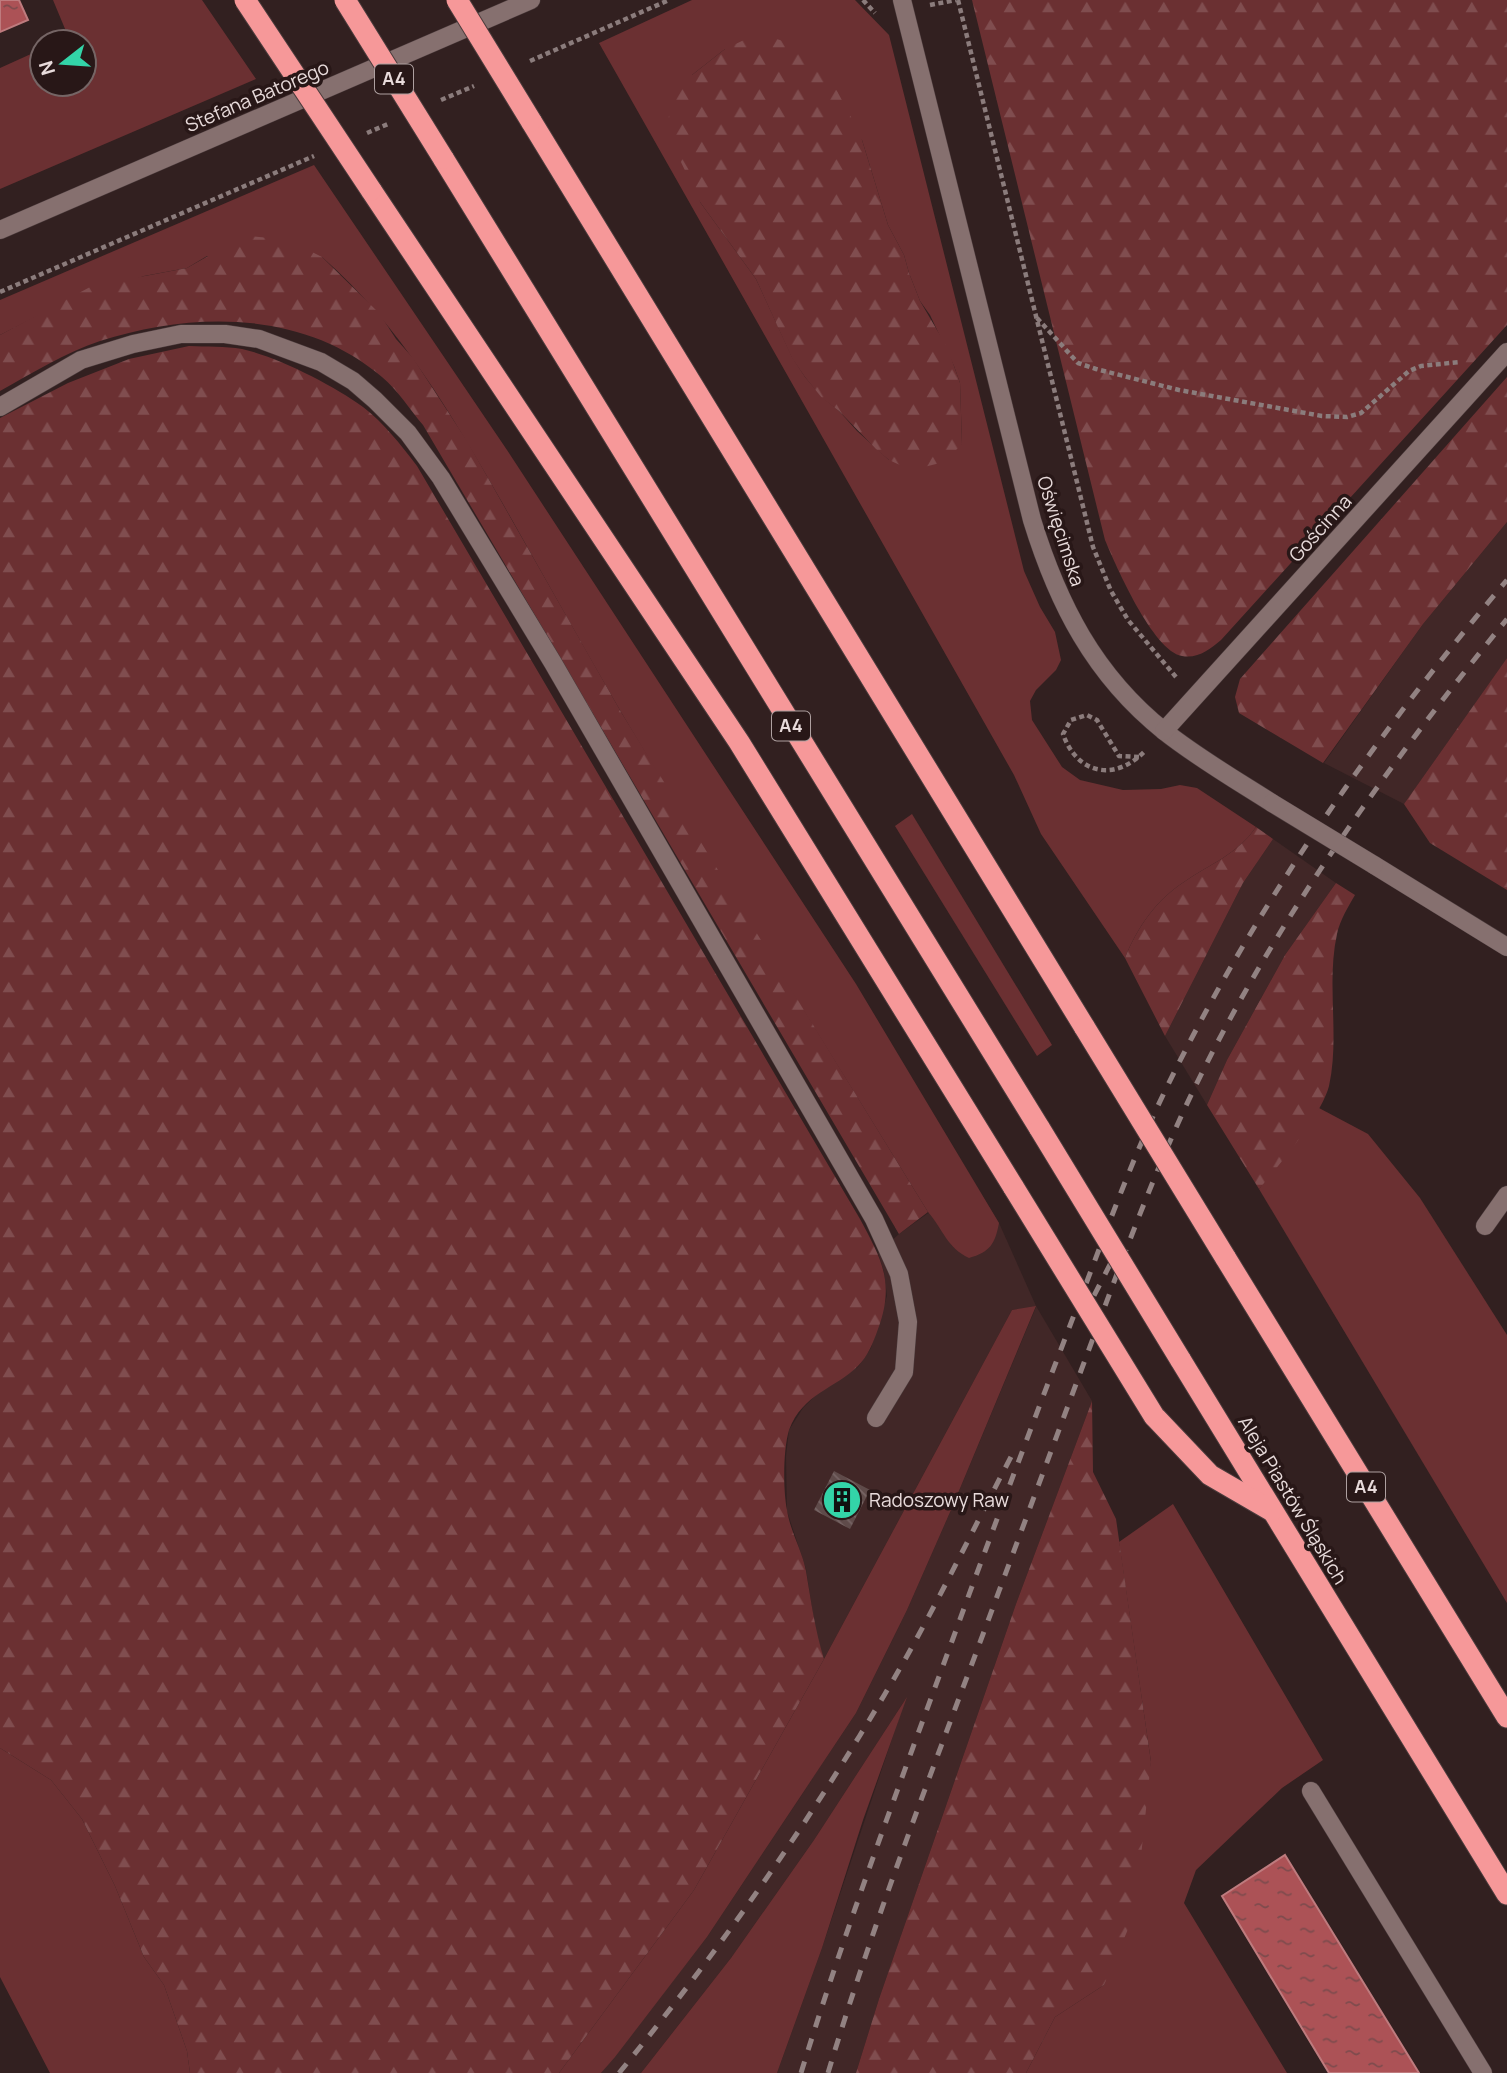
<svg xmlns="http://www.w3.org/2000/svg" width="1507" height="2073" viewBox="0 0 1507 2073" font-family="Manrope,sans-serif">
	<style>
		.built { fill: #412727 }
		.grass { fill: #6b3032; fill-rule: evenodd }
		.forest { fill: url(#forest-firs) }
		.water { fill: url(#water-ripples); stroke: #be7b7e; stroke-width: 2 }
		.building { fill: url(#building-back-hatch) }
		.lines { fill: none; stroke-linecap: round; stroke-linejoin: round }
		.service-casing { stroke: #4b3b3c; stroke-width: 19 }
		.tertiary-casing { stroke: #4b3b3c; stroke-width: 19 }
		.motorway-casing { stroke: #4b3b3c; stroke-width: 23 }
		.path { stroke: #8b7c7c; stroke-width: 4.5; stroke-dasharray: 5 3.5; stroke-linecap: butt }
		.service { stroke: #86706f; stroke-width: 18 }
		.tertiary { stroke: #86706f; stroke-width: 18 }
		.motorway { stroke: #f69899; stroke-width: 21 }
		.rail { stroke: #928282; stroke-width: 5; stroke-dasharray: 12 12; stroke-linecap: butt }
		.tertiary-bridge-casing { stroke: #4b3b3c; stroke-width: 19; stroke-linecap: butt }
		.motorway-bridge-casing { stroke: #4b3b3c; stroke-width: 23; stroke-linecap: butt }
		.tertiary-bridge { stroke: #86706f; stroke-width: 18 }
		.motorway-bridge { stroke: #f69899; stroke-width: 21 }
		.labels { text-anchor: middle; stroke-width: 7; stroke-linejoin: round; paint-order: stroke }
		.shield { fill: #281717; stroke: #aea0a0; stroke-width: 2 }
		.shield-label { font-size: 18px; font-weight: bold; fill: #e8dbdb }
		.street-label { font-size: 19px; fill: #e8dbdb; stroke: #281717 }
		.poi-label { font-size: 19px; fill: #e8dbdb; stroke: #281717; text-anchor: start }
	</style>
	<defs>
		<pattern id="forest-firs" width="22" height="20" patternUnits="userSpaceOnUse" patternTransform="scale(1.75)"><rect width="22" height="20" fill="#6b3032"/><path d="M5 1l3.5 6h-7zM16 11l3.5 6h-7z" fill="#804d4f"/></pattern>
		<pattern id="water-ripples" width="26" height="14" patternUnits="userSpaceOnUse" patternTransform="scale(1.75)"><rect width="26" height="14" fill="#ac5256"/><path d="M2 4q2-2 4 0t4 0M15 11q2-2 4 0t4 0" fill="none" stroke="#7e4b4d"/></pattern>
		<pattern id="building-back-hatch" width="6" height="6" patternUnits="userSpaceOnUse" patternTransform="scale(1.75)"><rect width="6" height="6" fill="#5f4b4a"/><path d="M-1 5l2 2M0 0l6 6M5-1l2 2" fill="none" stroke="#766464"/></pattern>
	</defs>
	<rect width="100%" height="100%" fill="#322020"/>
	<!-- built -->
	<g class="built">
		<polygon points="1507,522 1507,658 1404,804 1324,763 1423,624"/>
		<polygon points="1273,839 1336,883 1285,955 1227,1060 1207,1105 1165,1036 1243,883"/>
		<polygon points="973,1181 999,1223 1036,1306 1092,1401 1016,1604 879,1999 856,2073 777,2073 822,1948 905,1700 814,1840 731,1958 641,2073 601,2073 707,1937 856,1713 907,1610 951,1510 1036,1307 1012,1310 824,1659 816,1634 806,1569 787,1511 786,1456 789,1430 803,1408 820,1391 858,1367 871,1348 887,1296 884,1272 878,1253 899,1234"/>
	</g>
	<!-- grass -->
	<g class="grass">
		<polygon points="53,0 202,0 256,79 0,189 0,68 42,49 42,84 84,84 84,42 56,42 68,36"/>
		<path d="M692,0H855L889,35L1024,571L1040,607L1055,632L1061,660L1056,670L1036,690L1030,701L1032,720L1062,767L1080,780L1123,790L1161,789L1180,785L1197,788L1256,827C1238,854 1210,864 1184,882C1156,900 1137,928 1125,958L1041,834L1014,775L599,43ZM725,49L862,140L888,225L904,255L909,273L920,301L930,315L954,366L960,383L962,444L889,460L857,431L839,411L822,397L805,377L792,357L756,279L700,202L692,75Z"/>
		<path d="M314,165L507,450L856,984L999,1223C995,1244 990,1252 969,1258C947,1248 943,1229 928,1212C826,1045 721,880 621,712C581,643 542,573 503,504C452,415 400,325 322,257L207,256L187,268L144,276L57,306L0,335V300Z"/>
		<polygon points="912,814 1052,1045 1037,1056 895,826"/>
		<polygon points="1319,1108 1368,1134 1420,1198 1507,1335 1507,1603 1259,1189"/>
		<polygon points="1036,1306 951,1510 907,1610 856,1713 707,1937 615,2057 601,2073 559,2073 694,1890 824,1659 1012,1310"/>
		<polygon points="1173,1504 1323,1760 1282,1788 1196,1870 1184,1903 1287,2073 1026,2073 1055,2017 1104,1985 1151,1762 1119,1542"/>
		<polygon points="907,1697 863,1820 822,1948 777,2073 641,2073 731,1958 814,1840"/>
		<polygon points="0,1748 51,1780 82,1819 115,1886 144,1957 164,1985 187,2051 190,2073 50,2073 0,1977"/>
	</g>
	<!-- forest -->
	<g class="forest">
		<path d="M972,0H1507V325L1221,640C1210,649 1198,659 1182,656C1153,651 1116,566 1105,540Z"/>
		<polygon points="764,35 783,41 802,50 837,91 852,119 862,140 888,225 904,255 909,273 920,301 947,347 954,366 960,383 962,444 948,458 936,464 920,468 902,466 889,460 876,449 839,411 822,398 805,377 792,358 756,279 700,202 670,139 668,121 670,110 680,90 692,75 725,49 744,40"/>
		<path d="M250,236L280,239L300,246L322,257L379,313L396,339L413,358L467,441L621,712L928,1212L899,1234L423,425C410,410 398,390 382,377C304,310 193,311 100,341C65,353 32,373 0,391V335L92,286L187,268L231,243Z"/>
		<path d="M189,346C206,347 225,346 242,349C278,357 333,385 363,407C384,423 401,445 417,466L860,1219C882,1260 895,1283 878,1329C873,1343 868,1356 858,1366C835,1389 803,1393 789,1430C783,1450 783,1490 787,1510C790,1531 802,1550 806,1571C811,1601 815,1630 824,1659L694,1890L559,2073H190L187,2051L164,1985L144,1957L115,1886L82,1819L51,1780L0,1748V418L68,383L129,359Z"/>
		<polygon points="1507,377 1507,522 1423,624 1323,763 1239,713 1235,697 1240,679"/>
		<polygon points="1507,658 1507,890 1430,843 1404,804"/>
		<path d="M1256,827L1273,839L1243,883L1165,1036L1125,958C1137,928 1156,900 1184,882C1210,864 1238,854 1256,827Z"/>
		<path d="M1336,883L1355,895C1348,907 1340,920 1337,934C1326,984 1340,1036 1329,1086C1321,1116 1280,1164 1259,1189L1207,1105L1227,1060L1285,955Z"/>
		<polygon points="1092,1401 1093,1472 1116,1519 1151,1762 1135,1913 1104,1985 1055,2017 1026,2073 856,2073 879,1999 1016,1604"/>
	</g>
	<!-- water -->
	<g class="water">
		<polygon points="0,0 19,0 28,20 0,32"/>
		<polygon points="1285,1855 1419,2073 1329,2073 1222,1896"/>
	</g>
	<!-- building -->
	<polygon class="building" points="834,1471 870,1490 850,1529 814,1510"/>
	<g class="lines">
		<!-- service casing -->
		<g class="service-casing">
			<g id="service">
				<polyline points="0,407 81,360 133,344 181,334 225,334 259,339 321,362 353,381 375,400 408,433 441,478 553,663 874,1219 899,1274 908,1322 904,1372 876,1418"/>
				<polyline points="1485,1226 1507,1195"/>
				<polyline points="1311,1791 1483,2073"/>
			</g>
		</g>
		<!-- tertiary casing -->
		<g class="tertiary-casing">
			<g id="tertiary">
				<path d="M902,0L1032,520C1058,604 1094,675 1164,731C1198,758 1236,780 1272,803"/>
				<polyline points="0,230 531,0"/>
				<polyline points="1164,731 1507,352"/>
				<polyline points="1374,865 1507,947"/>
			</g>
		</g>
		<!-- motorway casing -->
		<g class="motorway-casing">
			<g id="motorway">
				<polyline points="531,121 1085,1028"/>
				<polyline points="443,158 1040,1129"/>
				<polyline points="371,190 739,742 1014,1188"/>
				<polyline points="1225,1257 1507,1717"/>
				<polyline points="1180,1359 1507,1894"/>
				<polyline points="1154,1416 1210,1475 1272,1511"/>
			</g>
		</g>
		<!-- path -->
		<g class="path">
			<polyline points="863,0 875,13"/>
			<polyline points="958,0 1093,547 1111,591 1128,620 1176,677"/>
			<polyline points="930,5 956,0"/>
			<polyline points="530,61 669,0"/>
			<polyline points="441,100 474,86"/>
			<polyline points="367,133 388,124"/>
			<polyline points="0,292 314,156"/>
			<polyline points="1037,318 1078,363 1096,369 1179,390 1322,416 1347,417 1361,413 1409,371 1421,366 1460,362"/>
			<path d="M1139,757L1119,756L1097,720L1087,715L1071,720L1063,734C1077,774 1114,782 1144,752"/>
		</g>
		<!-- service -->
		<use href="#service" class="service"/>
		<!-- tertiary -->
		<use href="#tertiary" class="tertiary"/>
		<!-- motorway -->
		<use href="#motorway" class="motorway"/>
		<!-- rail -->
		<g class="rail">
			<polyline points="1083,1317 1118,1249"/>
			<path d="M619,2073C725,1944 820,1807 903,1663C942,1594 977,1522 1014,1451"/>
			<path d="M801,2073C850,1913 910,1757 967,1600C1004,1500 1041,1401 1079,1302C1106,1232 1131,1161 1164,1093C1254,907 1374,737 1507,580"/>
			<path d="M828,2073C877,1910 940,1751 999,1591C1033,1500 1067,1408 1101,1317C1129,1241 1158,1164 1193,1091C1275,921 1388,765 1507,619"/>
		</g>
		<!-- tertiary-bridge casing -->
		<g class="tertiary-bridge-casing">
			<polyline id="tertiary-bridge" points="1272,803 1374,865"/>
		</g>
		<!-- motorway-bridge casing -->
		<g class="motorway-bridge-casing">
			<g id="motorway-bridge">
				<polyline points="245,0 371,190"/>
				<polyline points="345,0 443,158"/>
				<polyline points="457,0 531,121"/>
				<polyline points="1085,1028 1225,1257"/>
				<polyline points="1040,1129 1180,1359"/>
				<polyline points="1014,1188 1154,1416"/>
			</g>
		</g>
		<!-- tertiary-bridge -->
		<use href="#tertiary-bridge" class="tertiary-bridge"/>
		<!-- motorway-bridge -->
		<use href="#motorway-bridge" class="motorway-bridge"/>
	</g>
	<!-- icons -->
	<defs>
		<g id="building-disc" transform="scale(2.0125)"><circle r="9.5" fill="#33d4a8" stroke="#281717"/><path d="M-4-6H4V6H1V3H-1V6H-4ZM-2.5-4.3h1.7v1.8h-1.7ZM.8-4.3h1.7v1.8H.8ZM-2.5-1h1.7V.8h-1.7ZM.8-1h1.7V.8H.8Z" fill="#111"/></g>
	</defs>
	<g fill-rule="evenodd">
		<use href="#building-disc" x="842" y="1500"/>
	</g>
	<g class="labels">
		<!-- shield labels -->
		<g class="shield">
			<rect x="375" y="64.5" width="38" height="29" rx="5"/>
			<rect x="772" y="711.5" width="38" height="29" rx="5"/>
			<rect x="1347" y="1472.5" width="38" height="29" rx="5"/>
		</g>
		<g class="shield-label">
			<text x="394" y="85">A4</text>
			<text x="791" y="732">A4</text>
			<text x="1366" y="1493">A4</text>
		</g>
		<!-- street labels -->
		<g class="street-label">
			<text transform="translate(257 96) rotate(-23)" y="7">Stefana Batorego</text>
			<text transform="translate(1320 528) rotate(-48)" y="7">Gościnna</text>
			<text transform="translate(1061 531) rotate(72)" y="7">Oświęcimska</text>
			<text transform="translate(1293 1500) rotate(59)" y="7">Aleja Piastów Śląskich</text>
		</g>
		<!-- poi labels -->
		<g class="poi-label">
			<text x="869" y="1507">Radoszowy Raw</text>
		</g>
	</g>
	<!-- north arrow -->
	<g transform="translate(63 63) rotate(253)"><circle r="33" fill="#281717" stroke="#756565" stroke-width="2"/>
	<path d="M0-5L12 26L0 18L-12 26Z" fill="#33d4a8"/>
	<text y="-10" font-size="19" font-weight="bold" text-anchor="middle" fill="#e8dbdb">N</text>
	</g>
</svg>
